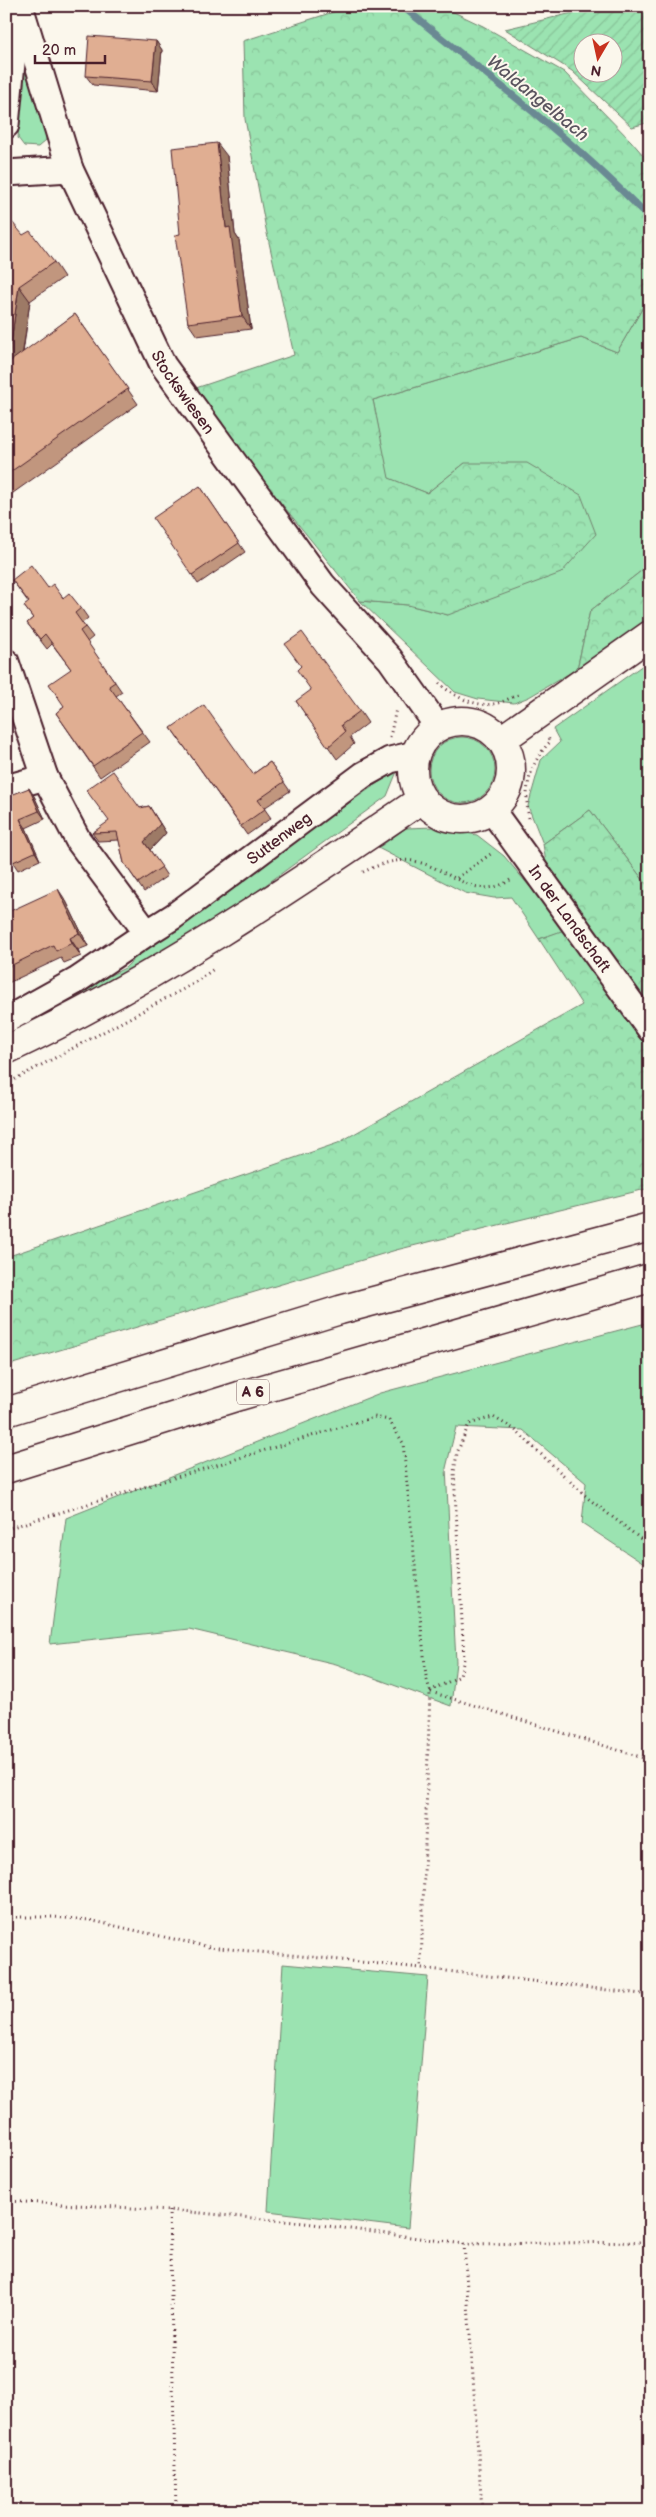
<svg xmlns="http://www.w3.org/2000/svg" width="656" height="2517" viewBox="0 0 656 2517" font-family="'Balsamiq Sans',sans-serif">
	<style>
		.grass { fill: #9be3b1; stroke: #72816e }
		.forest { fill: url(#forest-crowns); stroke: #72816e }
		.garden { fill: url(#garden-furrows); stroke: #72816e; fill-rule: evenodd }
		.lines { fill: none; stroke-linecap: round; stroke-linejoin: round }
		.stream { stroke: #6a8993; stroke-width: 7 }
		.street-casing { stroke: #4a1f2b; stroke-width: 29 }
		.secondary-casing { stroke: #4a1f2b; stroke-width: 31 }
		.highway-casing { stroke: #4a1f2b; stroke-width: 31 }
		.path { stroke: #4a1f2b; stroke-width: 3; stroke-dasharray: 1 4; stroke-linecap: butt }
		.street { stroke: #fbf7ec; stroke-width: 25 }
		.secondary { stroke: #fbf7ec; stroke-width: 28 }
		.highway { stroke: #fbf7ec; stroke-width: 28 }
		.wall { fill: #c1967e; stroke: #4a1f2b }
		.shaded-wall { fill: #9d7a66; stroke: #4a1f2b }
		.building { fill: #e0ae92; stroke: #4a1f2b }
		.labels { text-anchor: middle; stroke-width: 4; stroke-linejoin: round; paint-order: stroke }
		.shield { fill: #fbf7ec; stroke: #7f6065; stroke-width: 1 }
		.shield-label { font-size: 15px; font-weight: bold; fill: #4a1f2b }
		.street-label { font-size: 16px; fill: #4a1f2b; stroke: #fbf7ec }
		.water-label { font-size: 18px; font-style: italic; fill: #5a545f; stroke: #fbf7ec }
	</style>
	<defs>
		<pattern id="forest-crowns" width="20" height="18" patternUnits="userSpaceOnUse" patternTransform="scale(1.25)"><rect width="20" height="18" fill="#9be3b1"/><path d="M2 6a3 3 0 1 1 6 0M12 15a3 3 0 1 1 6 0" fill="none" stroke="#87c298"/></pattern>
		<pattern id="garden-furrows" width="10" height="10" patternUnits="userSpaceOnUse" patternTransform="scale(1.25)"><rect width="10" height="10" fill="#9be3b1"/><path d="M-1 1l2-2M0 10L10 0M9 11l2-2" fill="none" stroke="#87c298"/></pattern>
	</defs>
	<rect width="100%" height="100%" fill="#fbf7ec"/>
	<filter id="ink" filterUnits="userSpaceOnUse"><feTurbulence type="fractalNoise" baseFrequency=".02" numOctaves="2"/><feDisplacementMap in="SourceGraphic" scale="10" xChannelSelector="R" yChannelSelector="G"/><feConvolveMatrix kernelMatrix="1 2 1 2 8 2 1 2 1" color-interpolation-filters="sRGB"/></filter>
	<g filter="url(#ink)">
		<!-- grass -->
		<g class="grass">
			<polygon points="24,62 29,64 46,134 46,140 38,147 24,146 18,138"/>
			<polygon points="650,295 650,564 590,611 577,669 529,697 514,703 478,699 455,692 360,601 408,605 448,615 465,463 427,493 388,478 373,400 581,338 617,352"/>
			<polygon points="650,660 650,889 590,810 543,844 528,806 541,760 560,742 553,729"/>
			<circle cx="462" cy="770" r="33"/>
			<polygon points="398,769 387,796 256,892 138,971 6,1038 6,1027 125,968 161,933"/>
			<polygon points="434,827 477,835 504,856 530,887 547,869 582,925 539,939 511,897 494,898 465,893 378,848 406,828"/>
			<polygon points="650,1322 650,1568 582,1523 586,1483 523,1430 456,1427 446,1468 456,1662 451,1706 336,1664 189,1629 50,1644 66,1518 380,1393"/>
			<polygon points="283,1964 428,1977 408,2228 268,2211"/>
		</g>
		<!-- forest -->
		<g class="forest">
			<polygon points="352,6 441,6 483,26 564,72 631,141 650,163 650,295 617,352 581,338 373,400 389,478 427,493 465,463 527,463 581,495 596,534 561,573 448,615 408,605 360,601 190,390 294,355 266,229 245,119 243,41"/>
			<polygon points="650,564 650,618 577,669 590,611"/>
			<polygon points="590,810 650,889 650,1188 396,1250 6,1366 6,1257 338,1143 582,1005 539,939 581,924 547,869 543,844"/>
		</g>
		<!-- garden -->
		<path class="garden" d="M602,6H650V122L632,127L572,71L505,29ZM584,42H614V72H584Z"/>
		<g class="lines">
			<!-- stream -->
			<path class="stream" d="M402,6C486,75 575,140 650,219"/>
			<!-- street casing -->
			<g class="street-casing">
				<g id="street">
					<path id="s1" d="M20,6L70,169L163,365L323,585L390,659L438,727"/>
					<polyline points="6,125 17,11"/>
					<polyline points="6,173 70,169"/>
					<path id="s2" d="M6,662L45,777L78,840L147,933L174,916L363,775L390,760L415,754"/>
					<polyline points="6,788 45,777"/>
					<path id="s3" d="M491,809L650,1029"/>
					<polyline points="6,1020 76,981 147,933"/>
				</g>
			</g>
			<!-- secondary casing -->
			<g class="secondary-casing">
				<g id="secondary">
					<circle cx="462" cy="770" r="49"/>
					<polyline points="501,740 650,635"/>
					<path d="M6,1050C153,981 289,890 422,799"/>
				</g>
			</g>
			<!-- highway casing -->
			<g class="highway-casing">
				<g id="highway">
					<polyline points="6,1412 340,1310 650,1227"/>
					<polyline points="6,1469 239,1396 650,1278"/>
				</g>
			</g>
			<!-- path -->
			<g class="path">
				<path d="M439,683C453,696 474,707 494,704C503,703 512,696 519,695"/>
				<polyline points="390,737 396,709"/>
				<path d="M529,818C523,790 530,762 550,742L548,737"/>
				<path d="M363,872C380,864 399,857 418,862C453,871 478,904 513,878"/>
				<polyline points="457,878 492,853"/>
				<polyline points="6,1084 193,984 215,968"/>
				<polyline points="6,1529 374,1417 389,1420 403,1443 426,1676 430,1691 421,1968"/>
				<polyline points="430,1691 460,1676 464,1659 454,1472 457,1453 469,1424 493,1417 514,1429 589,1499 650,1546"/>
				<polyline points="431,1692 650,1760"/>
				<polyline points="6,1917 53,1917 89,1920 209,1947 421,1968 650,1995"/>
				<polyline points="6,2201 169,2210 305,2223 464,2244 650,2242"/>
				<polyline points="169,2210 176,2511"/>
				<polyline points="464,2244 482,2511"/>
			</g>
			<!-- street -->
			<use href="#street" class="street"/>
			<!-- secondary -->
			<use href="#secondary" class="secondary"/>
			<!-- highway -->
			<use href="#highway" class="highway"/>
		</g>
		<!-- wall -->
		<g class="wall">
			<polygon points="156,41 162,50 158,91 93,85 86,76"/>
			<polygon points="227,156 235,234 239,240 251,329 197,336 188,323 180,234"/>
			<polygon points="23,235 54,262 64,277 30,301 23,353 75,314 138,404 6,498 6,246"/>
			<polygon points="200,486 245,552 198,584 192,575"/>
			<polygon points="12,580 48,588 81,608 88,618 82,623 93,637 87,642 122,692 116,696 150,742 100,777 56,713 64,706 71,669 52,644 47,649 27,623 33,618 24,606 29,603"/>
			<polygon points="296,701 360,711 368,723 350,737 354,744 337,759"/>
			<polygon points="171,728 253,774 270,762 290,791 264,808 271,818 247,835"/>
			<polygon points="34,796 45,819 26,828 40,860 18,870 12,861 6,864 6,797"/>
			<polygon points="149,806 166,833 150,850 167,876 144,892 124,863 119,840 98,841 92,833 140,808"/>
			<polygon points="66,901 88,946 78,950 81,956 64,963 61,958 6,984 6,913"/>
		</g>
		<!-- shaded-wall -->
		<g class="shaded-wall">
			<polygon points="156,41 162,50 158,91 152,81"/>
			<polygon points="217,143 227,156 235,234 239,240 251,329 242,316 226,228"/>
			<polygon points="19,286 30,301 19,379 8,363"/>
			<polygon points="29,788 34,796 45,819 39,811"/>
			<polygon points="149,806 166,833 150,850 144,842"/>
			<polygon points="20,819 26,828 40,860 35,852"/>
			<polygon points="58,889 66,901 88,946 79,933"/>
			<polygon points="70,938 78,950 81,956 72,943"/>
		</g>
		<!-- building -->
		<g class="building">
			<polygon points="89,36 156,41 152,81 86,76"/>
			<polygon points="217,143 226,228 230,227 242,316 188,323 175,235 180,234 172,148"/>
			<polygon points="12,222 23,235 30,231 54,262 19,286 8,363 75,314 128,389 6,475 6,246 8,245"/>
			<polygon points="200,486 239,543 192,575 153,518"/>
			<polygon points="31,565 48,588 53,584 63,598 69,593 81,608 75,613 85,627 80,631 115,682 109,686 142,732 93,766 56,713 64,706 49,684 71,669 45,634 40,639 27,623 33,618 24,606 29,602 12,580"/>
			<polygon points="302,632 360,711 341,725 345,732 328,747 296,701 311,690 297,670 301,666 285,644"/>
			<polygon points="204,705 253,774 270,762 284,782 258,800 265,809 241,826 171,728"/>
			<polygon points="113,771 140,808 149,806 160,824 144,842 162,867 138,883 124,863 117,832 92,833 109,821 86,790"/>
			<polygon points="29,788 39,811 20,819 35,852 13,862 8,852 6,853 6,797"/>
			<polygon points="58,889 79,933 70,938 72,943 56,951 53,945 6,968 6,913"/>
		</g>
	</g>
	<g class="labels">
		<!-- shield labels -->
		<rect class="shield" x="237" y="1379.5" width="32" height="25" rx="4"/>
		<g class="shield-label">
			<text x="253" y="1397">A 6</text>
		</g>
		<!-- street labels -->
		<g class="street-label">
			<text dy="6" stroke="none"><textPath href="#s1" startOffset="421">Stockswiesen</textPath></text>
			<text dy="6" stroke="none"><textPath href="#s2" startOffset="471">Suttenweg</textPath></text>
			<text dy="6" stroke="none"><textPath href="#s3" startOffset="135">In der Landschaft</textPath></text>
		</g>
		<!-- water labels -->
		<g class="water-label">
			<text transform="translate(538 98) rotate(39)" y="6">Waldangelbach</text>
		</g>
	</g>
	<!-- margin -->
	<rect width="656" height="2517" fill="none" stroke="#fbf7ec" stroke-width="25"/>
	<rect x="12" y="12" width="631" height="2492" fill="none" stroke="#4a1f2b" stroke-width="2" filter="url(#ink)"/>
	<!-- north arrow -->
	<g transform="translate(598 58) rotate(189)"><circle r="24" fill="#fbf7ec" stroke="#b4a19f"/>
	<path d="M0-4L9 19L0 12L-9 19Z" fill="#c8321e"/>
	<text y="-8" font-size="14" font-weight="bold" text-anchor="middle" fill="#4a1f2b">N</text>
	</g>
	<!-- scale -->
	<path d="M35 55v8h70v-8" fill="none" stroke="#4a1f2b" stroke-width="2.5"/>
	<text x="42" y="55" font-size="15" fill="#4a1f2b" stroke="#fbf7ec" stroke-width="4" paint-order="stroke">20 m</text>
</svg>
